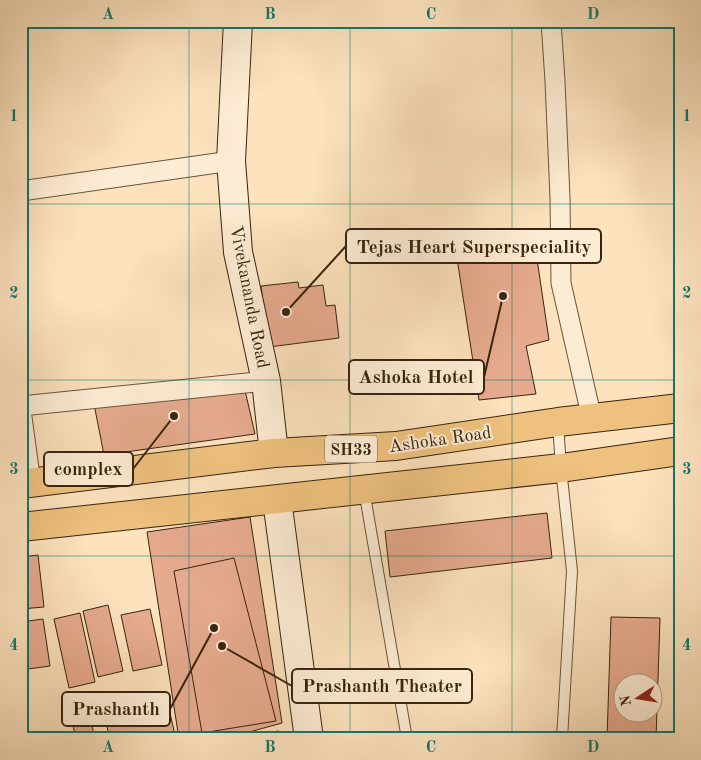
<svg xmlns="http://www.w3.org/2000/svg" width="701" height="760" viewBox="0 0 701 760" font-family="'Old Standard TT',serif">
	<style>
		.building { fill: #e6aa8e; stroke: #382410; fill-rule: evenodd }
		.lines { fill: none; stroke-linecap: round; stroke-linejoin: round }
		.lane-casing { stroke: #69543b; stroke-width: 12 }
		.street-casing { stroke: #69543b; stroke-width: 21 }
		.secondary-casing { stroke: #382410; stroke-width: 30 }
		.primary-casing { stroke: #382410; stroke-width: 30 }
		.lane { stroke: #fdecd4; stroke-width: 10 }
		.street { stroke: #fdecd4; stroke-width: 19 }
		.secondary { stroke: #fdecd4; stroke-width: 28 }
		.primary { stroke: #eec17e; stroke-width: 28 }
		.grid { fill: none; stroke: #0f766e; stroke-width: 1; stroke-opacity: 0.55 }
		.labels { text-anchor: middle; stroke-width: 4; stroke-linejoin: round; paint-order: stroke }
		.shield { fill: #fdecd4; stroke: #73604b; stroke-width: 1 }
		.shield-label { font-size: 16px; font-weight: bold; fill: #382410 }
		.street-label { font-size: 18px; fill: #382410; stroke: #fdecd4 }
		.leader { fill: none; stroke: #382410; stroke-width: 2 }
		.callout-dot { fill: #382410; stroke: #fdecd4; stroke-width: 2 }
		.callout { fill: #fdecd4; stroke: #382410; stroke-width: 2 }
		.callout-label { font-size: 19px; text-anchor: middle; font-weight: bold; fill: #382410 }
		.neatline { fill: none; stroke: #0f766e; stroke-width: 2 }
		.grid-label { font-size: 16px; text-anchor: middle; font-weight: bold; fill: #0f766e }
	</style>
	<rect width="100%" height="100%" fill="#fce2bd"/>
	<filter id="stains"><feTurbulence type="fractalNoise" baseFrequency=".004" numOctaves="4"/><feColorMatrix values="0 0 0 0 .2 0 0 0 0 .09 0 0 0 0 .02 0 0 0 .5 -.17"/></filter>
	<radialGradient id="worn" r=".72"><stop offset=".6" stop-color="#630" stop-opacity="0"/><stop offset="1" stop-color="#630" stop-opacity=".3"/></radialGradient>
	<!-- building -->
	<g class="building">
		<polygon points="534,239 549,340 526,346 536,394 479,400 456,252"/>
		<polygon points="298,282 299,288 323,285 326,306 335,305 339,338 269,347 261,286"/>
		<polygon points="244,386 255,434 104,455 93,399"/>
		<polygon points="547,513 552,558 390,577 385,531"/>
		<polygon points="250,517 282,723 224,739 179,739 147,532"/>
		<polygon points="38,555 44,607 21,609 21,557"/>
		<polygon points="234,558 276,721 202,733 174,571"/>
		<polygon points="108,605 123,671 98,677 83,611"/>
		<polygon points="150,609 162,665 133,671 121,615"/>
		<polygon points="80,613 95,682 69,688 54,619"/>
		<path d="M611,617L660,618L656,739H607ZM624,682H654V712H624Z"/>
		<polygon points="43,619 50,666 21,670 21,622"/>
		<polygon points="166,696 176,739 110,739 103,710"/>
		<polygon points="89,712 95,739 76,739 71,717"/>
		<polygon points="279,731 281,739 271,739 270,732"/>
	</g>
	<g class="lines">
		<!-- lane casing -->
		<g class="lane-casing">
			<g id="lane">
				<polyline points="558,423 561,468 572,571 562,739"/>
				<polyline points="364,490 407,739"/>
			</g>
		</g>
		<!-- street casing -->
		<g class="street-casing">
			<g id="street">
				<polyline points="551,21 555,81 560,198 561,283 592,419"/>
				<polyline points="21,191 231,161"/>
				<polyline points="21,406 266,381"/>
				<polyline points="21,410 31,483"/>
			</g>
		</g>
		<!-- secondary casing -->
		<g class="secondary-casing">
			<g id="secondary">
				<polyline points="238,21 231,161 238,252 266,381 274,453"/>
				<polyline points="277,500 309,739"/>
			</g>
		</g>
		<!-- primary casing -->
		<g class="primary-casing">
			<g id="primary">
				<polyline points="21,484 274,453 396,446 558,422 680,408"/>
				<polyline points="21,527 561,468 680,451"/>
			</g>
		</g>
		<!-- lane -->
		<use href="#lane" class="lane"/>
		<!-- street -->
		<use href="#street" class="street"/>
		<!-- secondary -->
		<use href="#secondary" class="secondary"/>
		<!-- primary -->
		<use href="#primary" class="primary"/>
	</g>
	<!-- grid -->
	<path class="grid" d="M189,21V739M350,21V739M512,21V739M21,204H680M21,380H680M21,556H680"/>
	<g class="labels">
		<!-- shield labels -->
		<rect class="shield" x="325" y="435.5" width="52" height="27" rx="4"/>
		<g class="shield-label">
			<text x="351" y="455">SH33</text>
		</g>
		<!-- street labels -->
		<g class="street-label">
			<text transform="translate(250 297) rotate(79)" y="6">Vivekananda Road</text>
			<text transform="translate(440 439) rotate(-8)" y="6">Ashoka Road</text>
		</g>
	</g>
	<!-- callouts -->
	<path class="leader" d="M286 312L346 246M503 296L484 377M174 416L133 469M222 646L292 686M214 628L170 709"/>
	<g class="callout-dot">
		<circle cx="286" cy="312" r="5"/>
		<circle cx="503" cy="296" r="5"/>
		<circle cx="174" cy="416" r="5"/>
		<circle cx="222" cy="646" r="5"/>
		<circle cx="214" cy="628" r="5"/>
	</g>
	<g class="callout">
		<rect x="346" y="229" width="255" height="34" rx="5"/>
		<rect x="349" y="360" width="135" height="34" rx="5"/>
		<rect x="44" y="452" width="89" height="34" rx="5"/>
		<rect x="292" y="669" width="180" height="34" rx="5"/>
		<rect x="62" y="692" width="108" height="34" rx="5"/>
	</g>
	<g class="callout-label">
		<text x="474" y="253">Tejas Heart Superspeciality</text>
		<text x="416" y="383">Ashoka Hotel</text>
		<text x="88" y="475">complex</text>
		<text x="382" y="692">Prashanth Theater</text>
		<text x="116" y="715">Prashanth</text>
	</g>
	<!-- margin -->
	<rect width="701" height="760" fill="none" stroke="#fce2bd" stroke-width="55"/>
	<!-- north arrow -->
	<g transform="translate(638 698) rotate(258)"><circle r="24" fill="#fdecd4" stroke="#ae9c86"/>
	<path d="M0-4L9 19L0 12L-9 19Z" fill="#8f2418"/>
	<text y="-8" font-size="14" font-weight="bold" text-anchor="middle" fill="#382410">N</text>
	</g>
	<rect x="28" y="28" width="646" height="704" class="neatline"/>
	<g class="grid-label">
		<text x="108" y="19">A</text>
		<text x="270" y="19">B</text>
		<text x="431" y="19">C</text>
		<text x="593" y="19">D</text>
		<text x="14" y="121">1</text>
		<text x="687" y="121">1</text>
		<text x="14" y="298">2</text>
		<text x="687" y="298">2</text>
		<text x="14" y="474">3</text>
		<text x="687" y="474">3</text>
		<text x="14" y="650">4</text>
		<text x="687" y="650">4</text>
		<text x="108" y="752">A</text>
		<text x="270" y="752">B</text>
		<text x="431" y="752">C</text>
		<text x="593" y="752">D</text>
	</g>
	<rect width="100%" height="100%" filter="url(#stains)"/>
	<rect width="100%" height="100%" fill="url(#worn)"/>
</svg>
